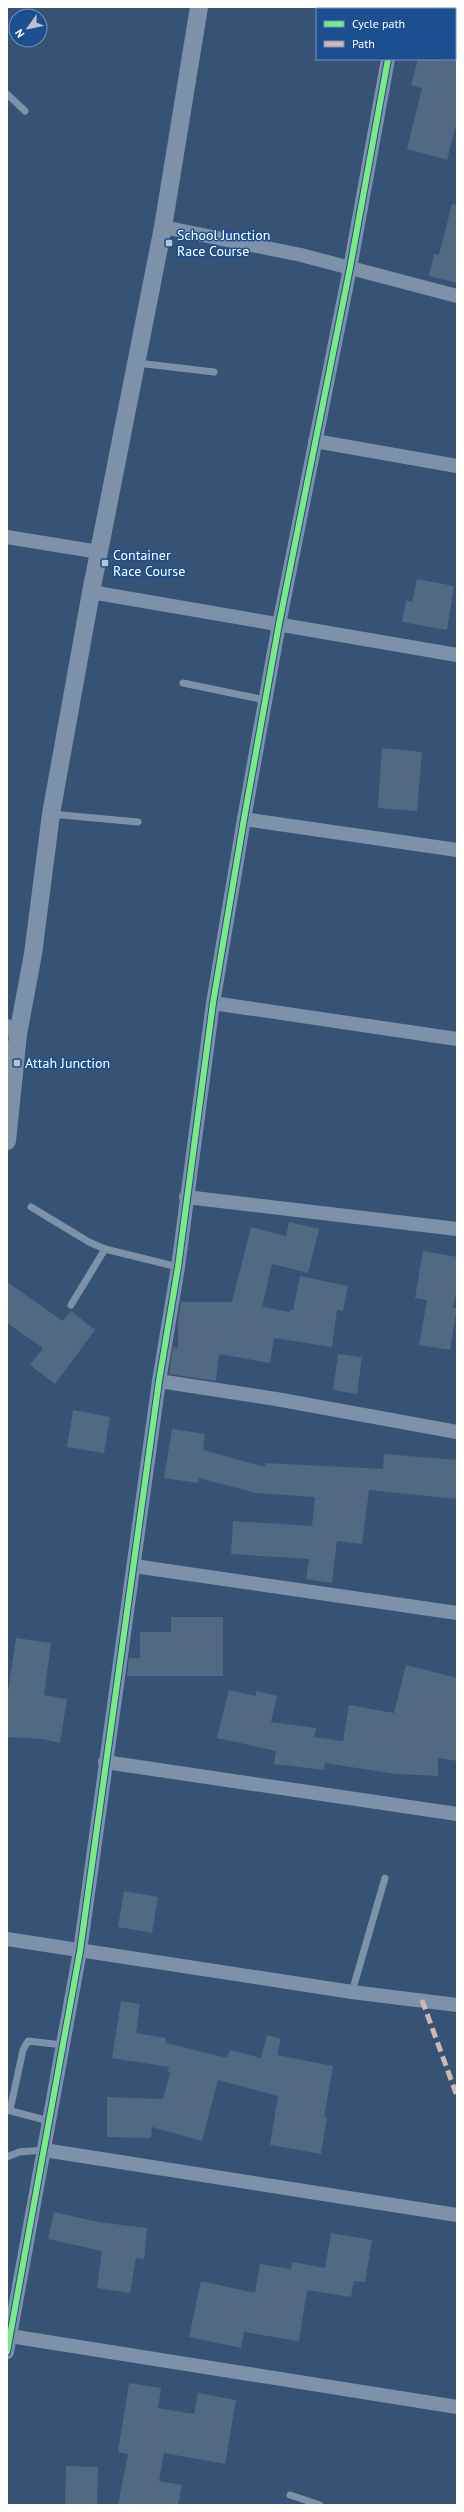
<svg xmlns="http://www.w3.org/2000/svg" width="464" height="2512" viewBox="0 0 464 2512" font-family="'PT Sans',sans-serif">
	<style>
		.building { fill: #526984 }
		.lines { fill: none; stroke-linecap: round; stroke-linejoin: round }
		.service { stroke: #7d92a8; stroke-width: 7 }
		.minor { stroke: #7d92a8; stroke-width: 14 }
		.tertiary { stroke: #7d92a8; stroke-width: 18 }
		.quiet { stroke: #d1b7ad; stroke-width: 5; stroke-dasharray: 10 5; stroke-linecap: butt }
		.cycleway-casing { stroke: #1b4f8f; stroke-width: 8 }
		.cycleway { stroke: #7ce984; stroke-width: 6 }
		.poi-dot { fill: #b9c2ce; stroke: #1b4f8f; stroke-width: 1.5 }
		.labels { text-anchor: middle; stroke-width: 3; stroke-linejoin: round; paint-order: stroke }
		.poi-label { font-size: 14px; fill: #fff; stroke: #1b4f8f; text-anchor: start }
	</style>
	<rect width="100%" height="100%" fill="#365274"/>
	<!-- building -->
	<g class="building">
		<polygon points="418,59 457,61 457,121 447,160 407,149 422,88 411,85"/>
		<polygon points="452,204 457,205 457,283 429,276 434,254 439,255"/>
		<polygon points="417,579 454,586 447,630 402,622 406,600 412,602"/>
		<polygon points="382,748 422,752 417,811 378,808"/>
		<polygon points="289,1222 319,1229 308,1273 272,1264 262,1307 290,1312 290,1310 293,1310 300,1276 348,1286 343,1311 337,1310 332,1347 274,1338 270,1363 219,1354 216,1381 169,1374 173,1347 178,1348 178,1321 181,1302 232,1302 251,1227 286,1236"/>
		<polygon points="423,1251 457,1257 457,1287 453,1308 457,1308 450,1350 419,1345 427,1300 415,1298"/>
		<polygon points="7,1282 63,1321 71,1311 95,1330 55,1384 30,1365 43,1348 7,1323"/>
		<polygon points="338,1354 362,1357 357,1394 333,1390"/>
		<polygon points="73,1410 110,1417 104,1453 67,1447"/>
		<polygon points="172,1429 205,1434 203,1450 265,1467 266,1463 383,1469 384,1454 457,1460 457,1499 369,1490 362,1544 337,1541 332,1583 306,1579 309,1559 231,1554 233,1521 312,1526 315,1497 256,1493 199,1478 198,1483 164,1478"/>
		<polygon points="171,1617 223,1617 223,1676 127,1676 129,1658 140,1658 140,1632 171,1632"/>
		<polygon points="16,1638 51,1643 44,1695 67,1699 60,1743 43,1739 7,1737 7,1698"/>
		<polygon points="406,1665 457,1678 457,1761 438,1758 438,1776 395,1774 325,1763 324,1770 274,1764 276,1751 217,1738 229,1690 255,1696 257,1691 277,1696 271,1722 316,1728 314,1737 343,1741 349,1705 394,1713"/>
		<polygon points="124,1891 158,1897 152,1933 118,1927"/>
		<polygon points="121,2001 140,2004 136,2033 166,2038 166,2043 227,2058 230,2050 261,2058 267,2035 281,2039 277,2055 333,2066 324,2117 327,2117 321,2154 270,2145 278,2096 218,2080 202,2141 152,2127 151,2138 107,2137 107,2097 163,2099 170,2073 168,2072 169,2067 112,2058"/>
		<polygon points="54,2212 98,2222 147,2228 144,2259 136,2258 130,2293 97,2288 102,2251 48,2239"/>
		<polygon points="331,2233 372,2240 365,2282 354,2281 351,2297 307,2290 299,2341 244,2332 241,2348 189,2337 201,2281 255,2293 260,2264 291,2269 292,2262 325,2268"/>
		<polygon points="129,2383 161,2388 158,2408 194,2414 198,2393 236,2400 225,2464 164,2453 159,2481 182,2485 178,2505 118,2505 128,2454 118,2452"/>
		<polygon points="66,2466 98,2467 97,2505 65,2505"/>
	</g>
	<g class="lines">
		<!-- service -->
		<g class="service">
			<polyline points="7,94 25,111"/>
			<polyline points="137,363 214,372"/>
			<polyline points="183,683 265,700"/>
			<polyline points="51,814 138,822"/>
			<polyline points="31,1207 89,1242 105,1249 178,1267"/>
			<polyline points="71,1305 105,1249"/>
			<polyline points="352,1992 385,1878"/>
			<polyline points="7,2110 49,2121"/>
			<polyline points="10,2110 23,2050 28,2041 63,2045"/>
			<polyline points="7,2157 19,2152 44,2150"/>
			<polyline points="290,2495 320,2505"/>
		</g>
		<!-- minor -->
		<g class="minor">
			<polyline points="398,9 398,7"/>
			<polyline points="163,227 301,255 457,296"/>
			<polyline points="315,441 457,466"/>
			<polyline points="7,537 99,552"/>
			<polyline points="91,592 457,655"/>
			<polyline points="244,819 457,850"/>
			<polyline points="213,1003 457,1039"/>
			<polyline points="7,1026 18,1034"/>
			<polyline points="186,1197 457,1229"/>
			<polyline points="159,1381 276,1399 457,1432"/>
			<polyline points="134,1566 457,1613"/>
			<polyline points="105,1762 457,1814"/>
			<polyline points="7,1939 352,1992 457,2005"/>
			<polyline points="44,2150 457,2215"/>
			<polyline points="10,2336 457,2407"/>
			<polyline points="7,2352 80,1951 159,1381 178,1267 213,1003 244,819 279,624 350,268 388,59"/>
		</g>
		<!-- tertiary -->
		<polyline class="tertiary" points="7,1141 18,1034 33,954 51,814 91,592 163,227 199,7"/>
		<!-- quiet -->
		<polyline class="quiet" points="422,2000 457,2096"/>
		<!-- cycleway casing -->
		<g class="cycleway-casing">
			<polyline id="cycleway" points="7,2352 80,1951 159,1381 178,1267 213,1003 244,819 279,624 350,268 388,59"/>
		</g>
		<!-- cycleway -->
		<use href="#cycleway" class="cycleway"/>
	</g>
	<!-- markers -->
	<g class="poi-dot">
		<rect x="165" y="239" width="8" height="8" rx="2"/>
		<rect x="101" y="559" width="8" height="8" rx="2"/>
		<rect x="13" y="1059" width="8" height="8" rx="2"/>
	</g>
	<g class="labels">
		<!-- poi labels -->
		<g class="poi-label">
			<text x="177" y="240">School Junction<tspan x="177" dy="16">Race Course</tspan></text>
			<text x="113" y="560">Container<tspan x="113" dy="16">Race Course</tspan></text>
			<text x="25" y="1068">Attah Junction</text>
		</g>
	</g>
	<!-- border -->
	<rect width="464" height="2512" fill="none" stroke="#ffffff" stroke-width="16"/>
	<!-- legend -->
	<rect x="316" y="8" width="140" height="52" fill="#1b4f8f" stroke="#7695bc"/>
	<rect x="324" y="21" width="20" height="6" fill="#7ce984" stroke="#7695bc"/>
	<text x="352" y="28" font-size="12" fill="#ffffff">Cycle path</text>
	<rect x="324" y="41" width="20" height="6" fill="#d1b7ad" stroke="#7695bc"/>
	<text x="352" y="48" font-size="12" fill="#ffffff">Path</text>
	<!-- north arrow -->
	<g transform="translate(28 28) rotate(237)"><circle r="19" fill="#1b4f8f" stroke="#7695bc"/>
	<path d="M0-3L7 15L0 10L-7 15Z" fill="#b9c2ce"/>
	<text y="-6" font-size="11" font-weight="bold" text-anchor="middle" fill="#ffffff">N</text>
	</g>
</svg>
